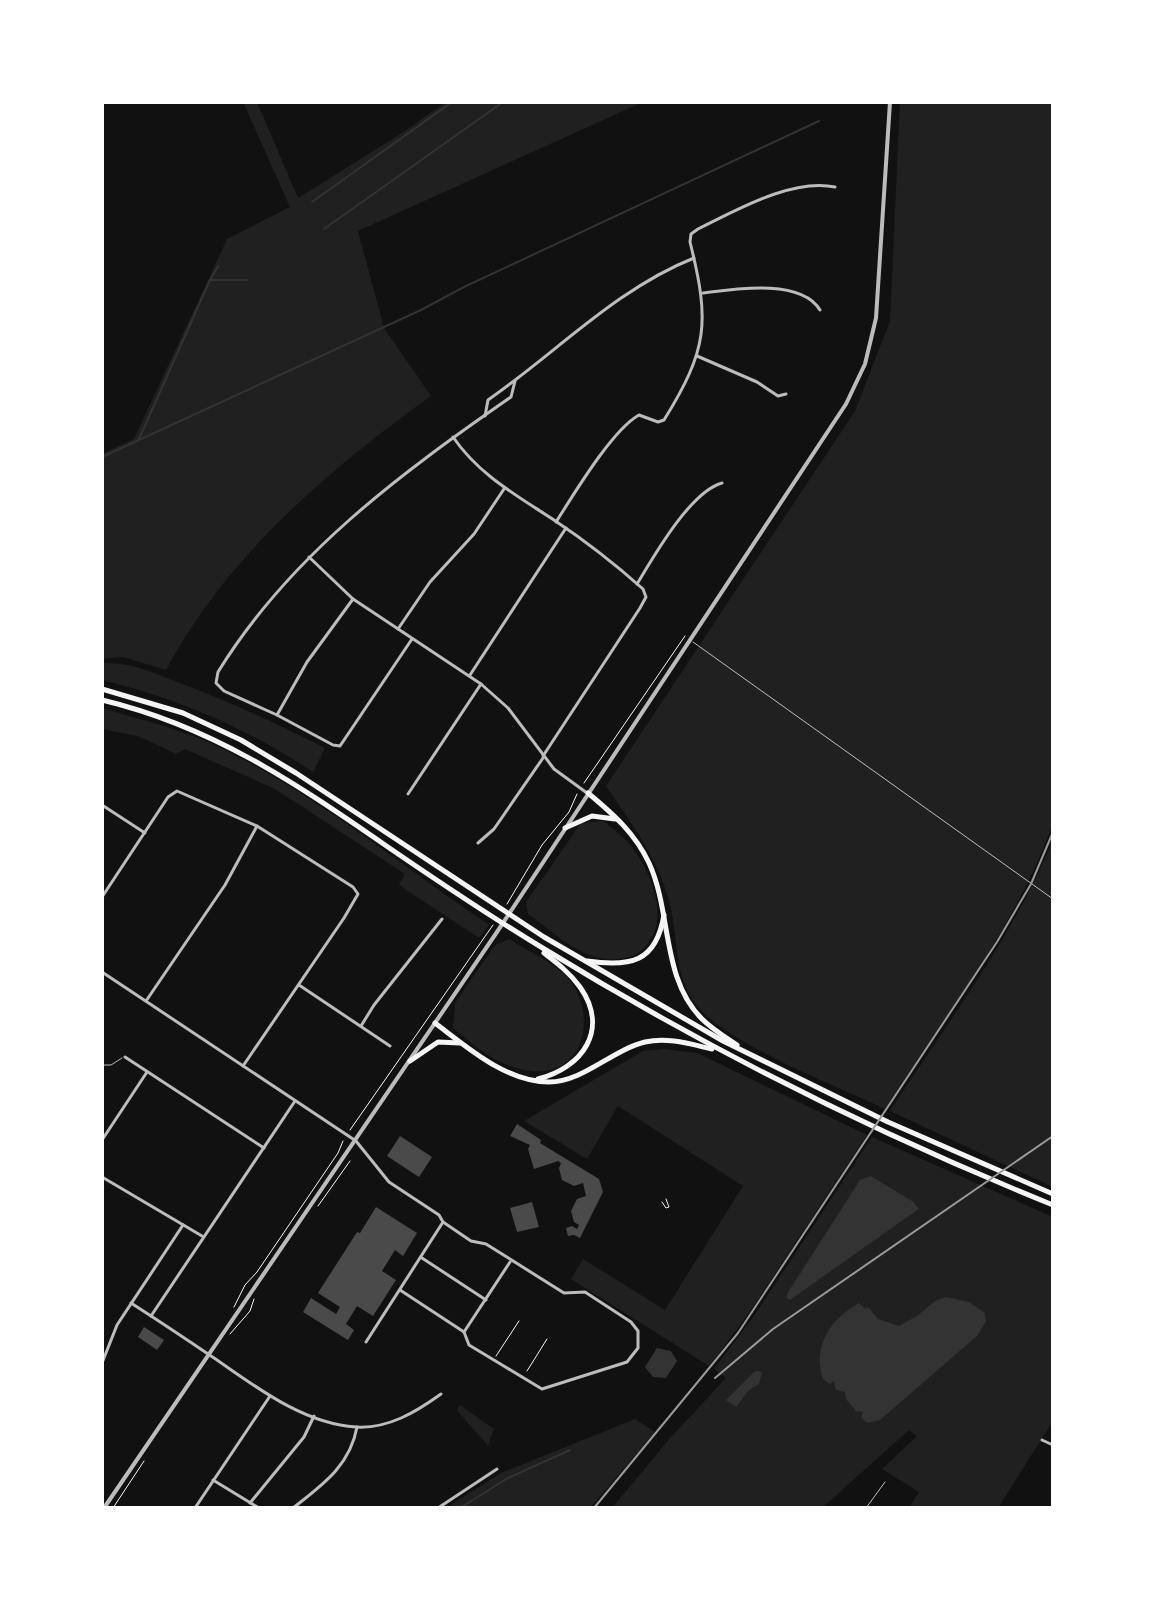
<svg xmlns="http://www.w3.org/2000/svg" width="1155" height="1610" viewBox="0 0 1155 1610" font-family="Ubuntu,sans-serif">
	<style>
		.green { fill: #202020; fill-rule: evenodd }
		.water { fill: #333 }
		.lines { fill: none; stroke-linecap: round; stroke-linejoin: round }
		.stream { stroke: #333; stroke-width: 2 }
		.building { fill: #4a4a4a }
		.path { stroke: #f5f5f5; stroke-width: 1 }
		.service { stroke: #bcbcbc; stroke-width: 1 }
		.minor { stroke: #bcbcbc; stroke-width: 3 }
		.tertiary { stroke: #bcbcbc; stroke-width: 4 }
		.motorway { stroke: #f5f5f5; stroke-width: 5 }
		.rail { stroke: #9a9a9a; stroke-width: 2 }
	</style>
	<rect width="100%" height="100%" fill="#111"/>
	<!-- green -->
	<g class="green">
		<path d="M243,102H257L298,198L402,133L446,102H643L358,231L384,328L431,396C327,471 227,556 166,670L123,657L102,659V454L134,439L227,239L290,207Z"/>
		<path d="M900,102H1053V824C1015,927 945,1017 885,1109C837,1086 723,1043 694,1002C674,973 678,941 671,909C660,860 633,826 606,786L855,411L890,321Z"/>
		<path d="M102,663C132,662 157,674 185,685C233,703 279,725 325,748L313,772C248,729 178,698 102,680Z"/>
		<path d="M102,708C145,721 189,731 229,752C323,800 403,867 489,925L479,938L399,885L405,874L275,789L185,749L176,754L138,736L102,729Z"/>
		<path d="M604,821C613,829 624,837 632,847C652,873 672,923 643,949C632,960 611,961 596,957C572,951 548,928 528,914L526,902L581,823Z"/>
		<path d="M1053,840V1187L890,1111C947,1023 1013,937 1053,840Z"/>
		<path d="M510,939C527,951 553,962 567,977C597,1011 588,1075 533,1071C501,1069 477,1048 453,1028L455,1003L495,945Z"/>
		<polygon points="663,1049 697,1053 867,1135 749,1313 709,1366 571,1279 583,1259 665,1310 743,1186 618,1106 587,1159 524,1121 643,1051"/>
		<path d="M872,1137L1053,1217V1421L998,1508H909L919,1492L882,1469L917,1436L909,1430L822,1508H612L671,1437L726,1378L714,1369L754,1316ZM871,1176L914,1202L919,1209L790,1300Z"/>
		<polygon points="460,1405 494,1429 488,1446 457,1410"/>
		<polygon points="635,1419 655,1432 590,1508 446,1508 501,1473"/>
	</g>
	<!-- water -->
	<g class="water">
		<polygon points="871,1176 914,1202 919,1209 790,1300 787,1298 787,1294 860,1180"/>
		<path d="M946,1297L969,1302L985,1313L986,1321L978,1335L880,1420L867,1423L861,1417L863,1412L856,1411L846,1399L845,1392L836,1390L834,1381L830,1384L823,1379C812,1345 831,1319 859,1303L865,1309L868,1307L878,1319L899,1326L917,1316L935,1301Z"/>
		<polygon points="657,1348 671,1351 677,1361 666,1378 653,1377 645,1367"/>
		<polygon points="755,1371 762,1372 759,1384 749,1390 736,1407 726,1400"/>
	</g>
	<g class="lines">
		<!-- stream -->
		<g class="stream">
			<polyline points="312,202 452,102"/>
			<polyline points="324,229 503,102"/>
			<polyline points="211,279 218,266"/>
			<polyline points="139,439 210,280 247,280"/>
			<polyline points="102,457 421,310 464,287 819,121"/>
			<polyline points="460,1508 508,1478 570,1450"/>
		</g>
	</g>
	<!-- building -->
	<g class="building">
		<polygon points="517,1124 541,1140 540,1143 599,1179 603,1192 580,1238 574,1235 568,1236 566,1228 572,1226 577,1229 579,1225 574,1222 571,1211 577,1199 586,1196 583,1183 574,1186 562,1180 559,1168 561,1163 558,1161 534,1169 528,1149 530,1145 510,1136"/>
		<polygon points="400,1136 432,1157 419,1177 387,1156"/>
		<polygon points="532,1202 539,1227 517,1232 510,1208"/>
		<polygon points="376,1207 417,1233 403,1256 395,1250 382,1271 396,1280 373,1316 357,1306 346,1324 354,1330 348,1340 303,1312 311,1298 336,1314 340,1307 318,1293 357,1232 360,1233"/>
		<polygon points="144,1327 164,1340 157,1350 138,1337"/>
	</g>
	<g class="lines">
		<!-- path -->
		<g class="path">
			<polyline points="584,783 685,636"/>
			<polyline points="507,904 542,845 569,812 577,794"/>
			<polyline points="350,1130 493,925"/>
			<polyline points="662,1202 666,1208 669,1207 666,1199"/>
			<polyline points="318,1206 350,1161"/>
			<polyline points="234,1307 245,1285 257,1272 338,1153 343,1141"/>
			<polyline points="230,1334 250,1311 254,1299"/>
			<polyline points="496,1356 519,1321"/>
			<polyline points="527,1371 547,1339"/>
			<polyline points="113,1508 144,1461"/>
		</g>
		<!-- service -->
		<g class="service">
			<polyline points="693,642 1053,899"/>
			<polyline points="102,1065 111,1065 122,1058"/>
			<polyline points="866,1508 885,1482"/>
		</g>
		<!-- minor -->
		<g class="minor">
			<path d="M703,293C734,289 801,278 820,310"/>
			<polyline points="697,356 757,382 778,396 786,394"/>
			<path d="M485,416L488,400C556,353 616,289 694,258"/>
			<path d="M453,437C479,475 516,495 554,520C584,540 615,564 643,589L646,597L640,608L543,756"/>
			<path d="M556,522C574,494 612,430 639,415L658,422L664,420C708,349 710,322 690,242L691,234L698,229C737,210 792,178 835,187"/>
			<polyline points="309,557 353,599 481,684 508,708 554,769 587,793"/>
			<path d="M637,584C654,556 690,492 722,483"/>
			<polyline points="398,629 430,582 474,534 504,489"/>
			<path d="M412,639L340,746L333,745L277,715L224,691L216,683L218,672C290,555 400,474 511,397L515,381"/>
			<polyline points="470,675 566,528"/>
			<polyline points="277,715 307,662 353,599"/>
			<polyline points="408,794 481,684"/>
			<polyline points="102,805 145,833"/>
			<polyline points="478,843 494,829 543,758"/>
			<polyline points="102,897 168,797 177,791 257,826 353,887 358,894 344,918 243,1066"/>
			<polyline points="102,972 356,1141 389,1182 439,1215 443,1222 471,1241 486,1244 564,1293 585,1292 631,1322 638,1331 638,1348 627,1362 542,1389 469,1345 464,1332 400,1290"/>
			<polyline points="299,985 390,1046"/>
			<polyline points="146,1001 225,885 257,826"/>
			<polyline points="361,1026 374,1005 442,919"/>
			<polyline points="125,1057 264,1148"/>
			<polyline points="102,1140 147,1072"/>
			<polyline points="102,1177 202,1236"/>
			<polyline points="422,1258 486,1300"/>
			<path d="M131,1303C159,1321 186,1339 214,1358C255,1386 303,1424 356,1427C388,1429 416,1412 441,1394"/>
			<polyline points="151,1316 295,1101"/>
			<polyline points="464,1332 510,1262"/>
			<polyline points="366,1342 443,1222"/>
			<polyline points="102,1363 117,1325 183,1225"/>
			<polyline points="1042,1440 1053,1445"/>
			<polyline points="213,1480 259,1508"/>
			<polyline points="250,1503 304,1437 314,1416"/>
			<polyline points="195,1508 270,1396"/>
			<path d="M293,1508C322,1485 350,1466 357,1427"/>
			<polyline points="438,1508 497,1469"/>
		</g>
		<!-- tertiary -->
		<polyline class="tertiary" points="104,1508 497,932 846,404 865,364 876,318 890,102"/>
		<!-- motorway -->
		<g class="motorway">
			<polyline points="102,689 183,713 241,740 296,773 544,937 723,1041 888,1122 1053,1194"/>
			<path d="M102,700C211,726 294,782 385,845C436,880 488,915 541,947C705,1048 875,1133 1053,1205"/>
			<path d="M588,793C613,814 635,833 649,863C672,913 661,978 702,1019C712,1029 725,1037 737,1045"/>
			<polyline points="565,828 592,816 615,819"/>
			<path d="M587,961C630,967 656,963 664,915"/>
			<path d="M435,1023C467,1047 506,1082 549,1082C583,1082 612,1050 645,1042C668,1037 690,1044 712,1049"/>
			<polyline points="410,1061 438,1042 460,1043"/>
			<path d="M538,1079C582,1068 610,1030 580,987C570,973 557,963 544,953"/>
		</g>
		<!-- rail -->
		<g class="rail">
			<polyline points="715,1378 773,1329 1053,1136"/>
			<polyline points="594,1508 738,1333 997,942 1031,884 1053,832"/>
		</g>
	</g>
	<!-- border -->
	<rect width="1155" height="1610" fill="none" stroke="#ffffff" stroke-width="208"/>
</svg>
